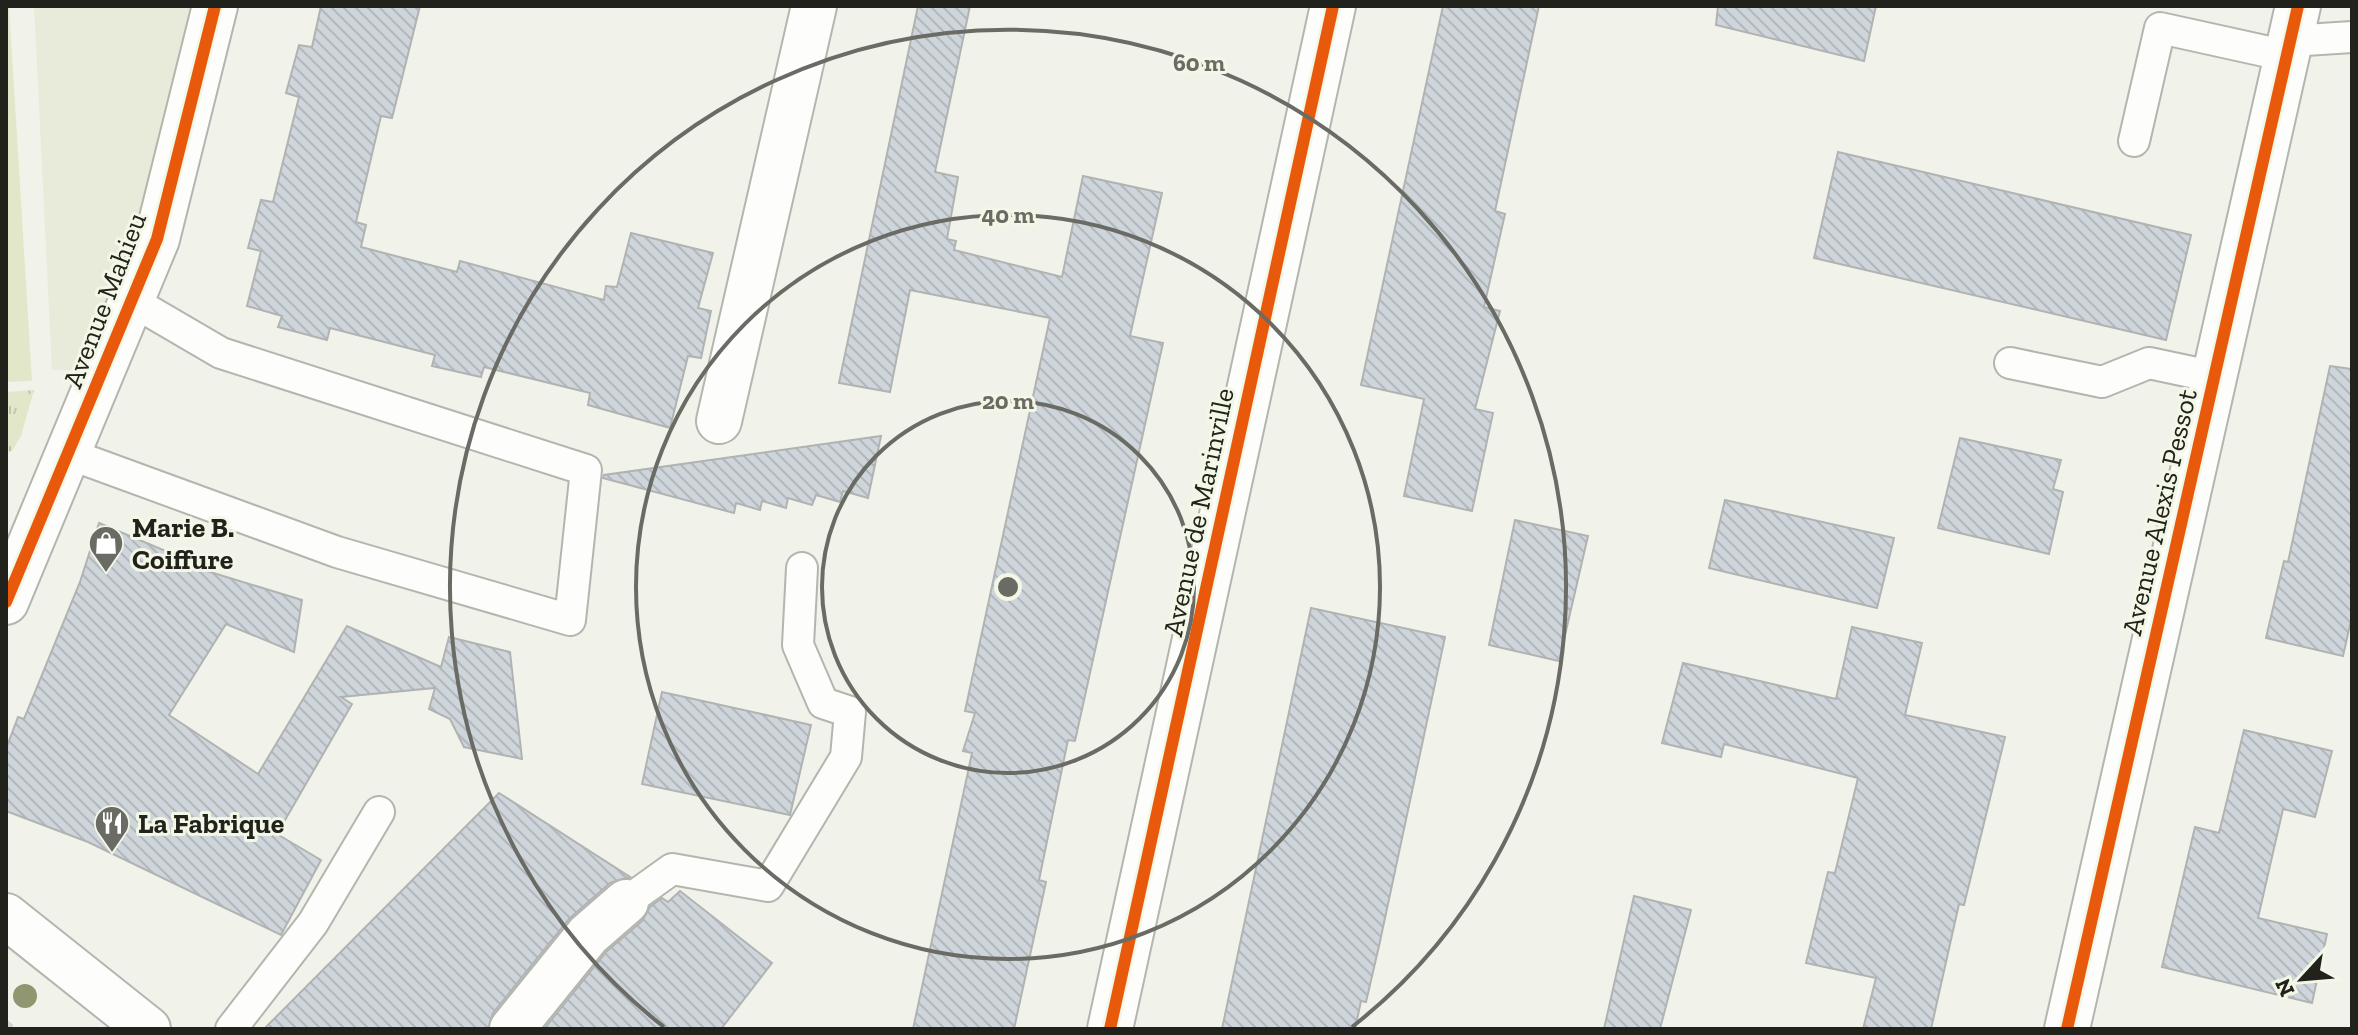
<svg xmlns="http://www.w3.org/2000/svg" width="2358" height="1035" viewBox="0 0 2358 1035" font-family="'Zilla Slab',serif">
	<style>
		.built { fill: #e8ebda }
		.grass { fill: url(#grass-tufts) }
		.garden { fill: #e2e7ca }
		.building { fill: url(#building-back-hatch); stroke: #b1b3b2; stroke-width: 2 }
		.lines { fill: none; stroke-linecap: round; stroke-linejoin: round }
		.lane-casing { stroke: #b3b5af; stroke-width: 34 }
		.street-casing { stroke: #b3b5af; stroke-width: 48 }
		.secondary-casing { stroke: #b3b5af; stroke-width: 48 }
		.path { stroke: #d3d4d1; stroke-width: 5; stroke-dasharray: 8 4; stroke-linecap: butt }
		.lane { stroke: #fdfdfc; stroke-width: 30 }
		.street { stroke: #fdfdfc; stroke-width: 44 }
		.secondary { stroke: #fdfdfc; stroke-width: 44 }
		.cycleway-casing { stroke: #f3f7e6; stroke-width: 17 }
		.cycleway { stroke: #e8590c; stroke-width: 12 }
		.tree { fill: #90966f }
		.ring { fill: none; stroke: #6a6b64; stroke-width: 4 }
		.labels { text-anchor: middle; stroke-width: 6; stroke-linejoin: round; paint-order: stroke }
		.street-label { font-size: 28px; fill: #21221c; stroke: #f3f7e6 }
		.poi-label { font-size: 28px; font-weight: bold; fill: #21221c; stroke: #f3f7e6; text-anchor: start }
		.centre { fill: #6a6b64; stroke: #f3f7e6; stroke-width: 4 }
		.ring-label { font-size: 24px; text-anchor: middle; font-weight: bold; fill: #6a6b64; stroke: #f3f7e6; stroke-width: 6; stroke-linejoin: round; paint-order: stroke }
	</style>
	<defs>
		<pattern id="grass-tufts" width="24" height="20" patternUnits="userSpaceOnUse" patternTransform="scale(2)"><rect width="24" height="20" fill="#e2e7ca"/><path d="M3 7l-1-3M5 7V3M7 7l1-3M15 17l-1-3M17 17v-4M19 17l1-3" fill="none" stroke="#c2c6ad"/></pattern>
		<pattern id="building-back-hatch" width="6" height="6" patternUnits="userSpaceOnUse" patternTransform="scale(2)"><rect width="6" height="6" fill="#cfd6db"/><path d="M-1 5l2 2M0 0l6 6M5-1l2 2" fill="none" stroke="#b1b7bb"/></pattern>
	</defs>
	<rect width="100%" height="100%" fill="#f1f3ea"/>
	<!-- built -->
	<polygon class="built" points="34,6 202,6 148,207 83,370 52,370"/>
	<!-- grass -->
	<polygon class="grass" points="34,390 21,436 12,451 6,452 6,392"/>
	<!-- garden -->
	<polygon class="garden" points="6,6 9,6 32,381 6,382"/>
	<!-- building -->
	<g class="building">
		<polygon points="321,6 420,6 392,118 381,116 356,222 366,225 361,247 457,272 460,261 604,300 606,286 617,287 631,233 713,253 698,308 711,311 701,358 688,356 670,428 588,405 590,393 484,367 481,377 432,366 435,355 330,328 327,340 278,327 282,316 247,306 261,251 248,248 261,200 273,202 299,97 286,93 299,45 312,47"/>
		<polygon points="918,6 970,6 935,172 958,177 947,239 956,241 954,250 1062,277 1083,176 1162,193 1130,336 1163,343 1075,741 1068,740 1039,880 1046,882 1014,1029 913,1029 972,753 963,751 975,713 965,711 1050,318 910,290 890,392 839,383"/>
		<polygon points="1443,6 1539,6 1495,211 1505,214 1484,307 1500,311 1475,409 1493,413 1472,511 1404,496 1424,399 1361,385"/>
		<polygon points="1718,6 1876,6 1864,61 1716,25"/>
		<polygon points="1838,152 2191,235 2166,340 1814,258"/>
		<polygon points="2330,366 2352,369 2352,616 2343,656 2266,638 2284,561 2288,562"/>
		<polygon points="881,436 868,498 843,491 840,502 816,495 812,505 788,498 786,508 762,501 760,510 736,503 734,513 603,478 604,475"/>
		<polygon points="1960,438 2061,460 2053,489 2063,492 2049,554 1938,528"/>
		<polygon points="1725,500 1894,538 1877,608 1709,568"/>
		<polygon points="1515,520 1588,536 1559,661 1489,645"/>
		<polygon points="99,523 173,554 171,560 302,600 294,652 226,624 169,715 258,774 347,626 441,667 449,637 510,652 522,759 464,747 450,719 429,709 435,688 341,697 352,704 277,834 321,860 281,935 88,842 6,811 6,749 18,717 24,719 80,582"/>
		<polygon points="1311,608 1445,637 1379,946 1366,1002 1361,1001 1355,1029 1222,1029"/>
		<polygon points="1852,627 1922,643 1905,715 2005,737 1964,905 1959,904 1931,1029 1863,1029 1876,978 1806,963 1828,872 1835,873 1858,778 1724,744 1721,757 1662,743 1683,663 1836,699"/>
		<polygon points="662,692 811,725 790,815 642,784"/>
		<polygon points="2244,730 2332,751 2315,817 2283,809 2258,918 2327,934 2312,1003 2162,967 2195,827 2219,833"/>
		<polygon points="499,793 630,877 610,883 569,919 493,1013 488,1029 264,1029"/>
		<polygon points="680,891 772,963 721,1029 544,1029 606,952 642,921 650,907 662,898 668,902"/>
		<polygon points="1634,896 1691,910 1660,1029 1604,1029"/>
	</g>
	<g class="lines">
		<!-- lane casing -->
		<g class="lane-casing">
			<g id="lane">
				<polyline points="2290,41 2352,37"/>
				<polyline points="2134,141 2160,28 2287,56"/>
				<polyline points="2010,363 2102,382 2149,363 2215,377"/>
				<polyline points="69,454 337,552 570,620 586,470 221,353 132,301"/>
				<polyline points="626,902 672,869 768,886 846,757 850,712 823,703 798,645 802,568"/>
				<polyline points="231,1029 313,923 379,812"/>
			</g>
		</g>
		<!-- street casing -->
		<g class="street-casing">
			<g id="street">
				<polyline points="719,421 814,6"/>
				<polyline points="6,602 157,239 215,6"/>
				<polyline points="512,1029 588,935 626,902"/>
				<polyline points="1110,1029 1333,6"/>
				<polyline points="2067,1029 2298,6"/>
			</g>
		</g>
		<!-- secondary casing -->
		<g class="secondary-casing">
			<polyline id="secondary" points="6,916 148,1029"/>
		</g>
		<!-- path -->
		<polyline class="path" points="6,1022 14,1029"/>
		<!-- lane -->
		<use href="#lane" class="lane"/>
		<!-- street -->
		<use href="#street" class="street"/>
		<!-- secondary -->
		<use href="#secondary" class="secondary"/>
		<!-- cycleway casing -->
		<g class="cycleway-casing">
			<g id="cycleway">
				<polyline points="6,602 157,239 215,6"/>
				<polyline points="1110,1029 1333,6"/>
				<polyline points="2067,1029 2298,6"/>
			</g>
		</g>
		<!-- cycleway -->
		<use href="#cycleway" class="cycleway"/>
	</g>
	<!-- trees -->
	<circle class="tree" cx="25" cy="996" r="12"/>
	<!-- distance rings -->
	<g class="ring">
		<circle cx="1008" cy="587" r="186"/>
		<circle cx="1008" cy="587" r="372"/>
		<path d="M664 1027A558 558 0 1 1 1352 1027"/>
	</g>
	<!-- icons -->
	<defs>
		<g id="shop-pin" transform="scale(1.8)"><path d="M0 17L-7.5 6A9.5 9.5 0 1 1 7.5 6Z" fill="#6a6b64" stroke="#f3f7e6"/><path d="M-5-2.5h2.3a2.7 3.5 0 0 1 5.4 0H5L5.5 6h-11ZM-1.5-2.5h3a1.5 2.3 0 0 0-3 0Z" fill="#fff"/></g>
		<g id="restaurant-pin" transform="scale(1.8)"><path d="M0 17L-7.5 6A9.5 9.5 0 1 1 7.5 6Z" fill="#6a6b64" stroke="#f3f7e6"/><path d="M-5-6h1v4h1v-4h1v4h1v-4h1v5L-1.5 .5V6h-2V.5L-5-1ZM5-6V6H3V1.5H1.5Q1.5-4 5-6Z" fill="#fff"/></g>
	</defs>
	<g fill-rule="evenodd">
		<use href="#shop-pin" x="106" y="543"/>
		<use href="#restaurant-pin" x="112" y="823"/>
	</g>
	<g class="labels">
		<!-- street labels -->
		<g class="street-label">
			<text transform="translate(104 300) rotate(-69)" y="10">Avenue Mahieu</text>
			<text transform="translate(1198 512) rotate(-78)" y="10">Avenue de Marinville</text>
			<text transform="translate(2159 512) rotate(-77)" y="10">Avenue Alexis Pessot</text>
		</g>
		<!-- poi labels -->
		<g class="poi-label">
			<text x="132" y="537">Marie B.<tspan x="132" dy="32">Coiffure</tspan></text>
			<text x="138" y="833">La Fabrique</text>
		</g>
	</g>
	<circle cx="1008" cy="587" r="12" class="centre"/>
	<g class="ring-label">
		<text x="1199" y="71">60 m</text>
		<text x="1008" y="223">40 m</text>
		<text x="1008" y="409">20 m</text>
	</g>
	<!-- border -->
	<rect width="2358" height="1035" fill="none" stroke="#21221c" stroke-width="16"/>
	<!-- north arrow -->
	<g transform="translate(2302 979) rotate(244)" stroke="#f3f7e6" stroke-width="6" paint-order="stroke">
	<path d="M0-6L14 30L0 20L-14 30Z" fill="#21221c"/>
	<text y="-12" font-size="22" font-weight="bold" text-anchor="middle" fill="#21221c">N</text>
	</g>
</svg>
